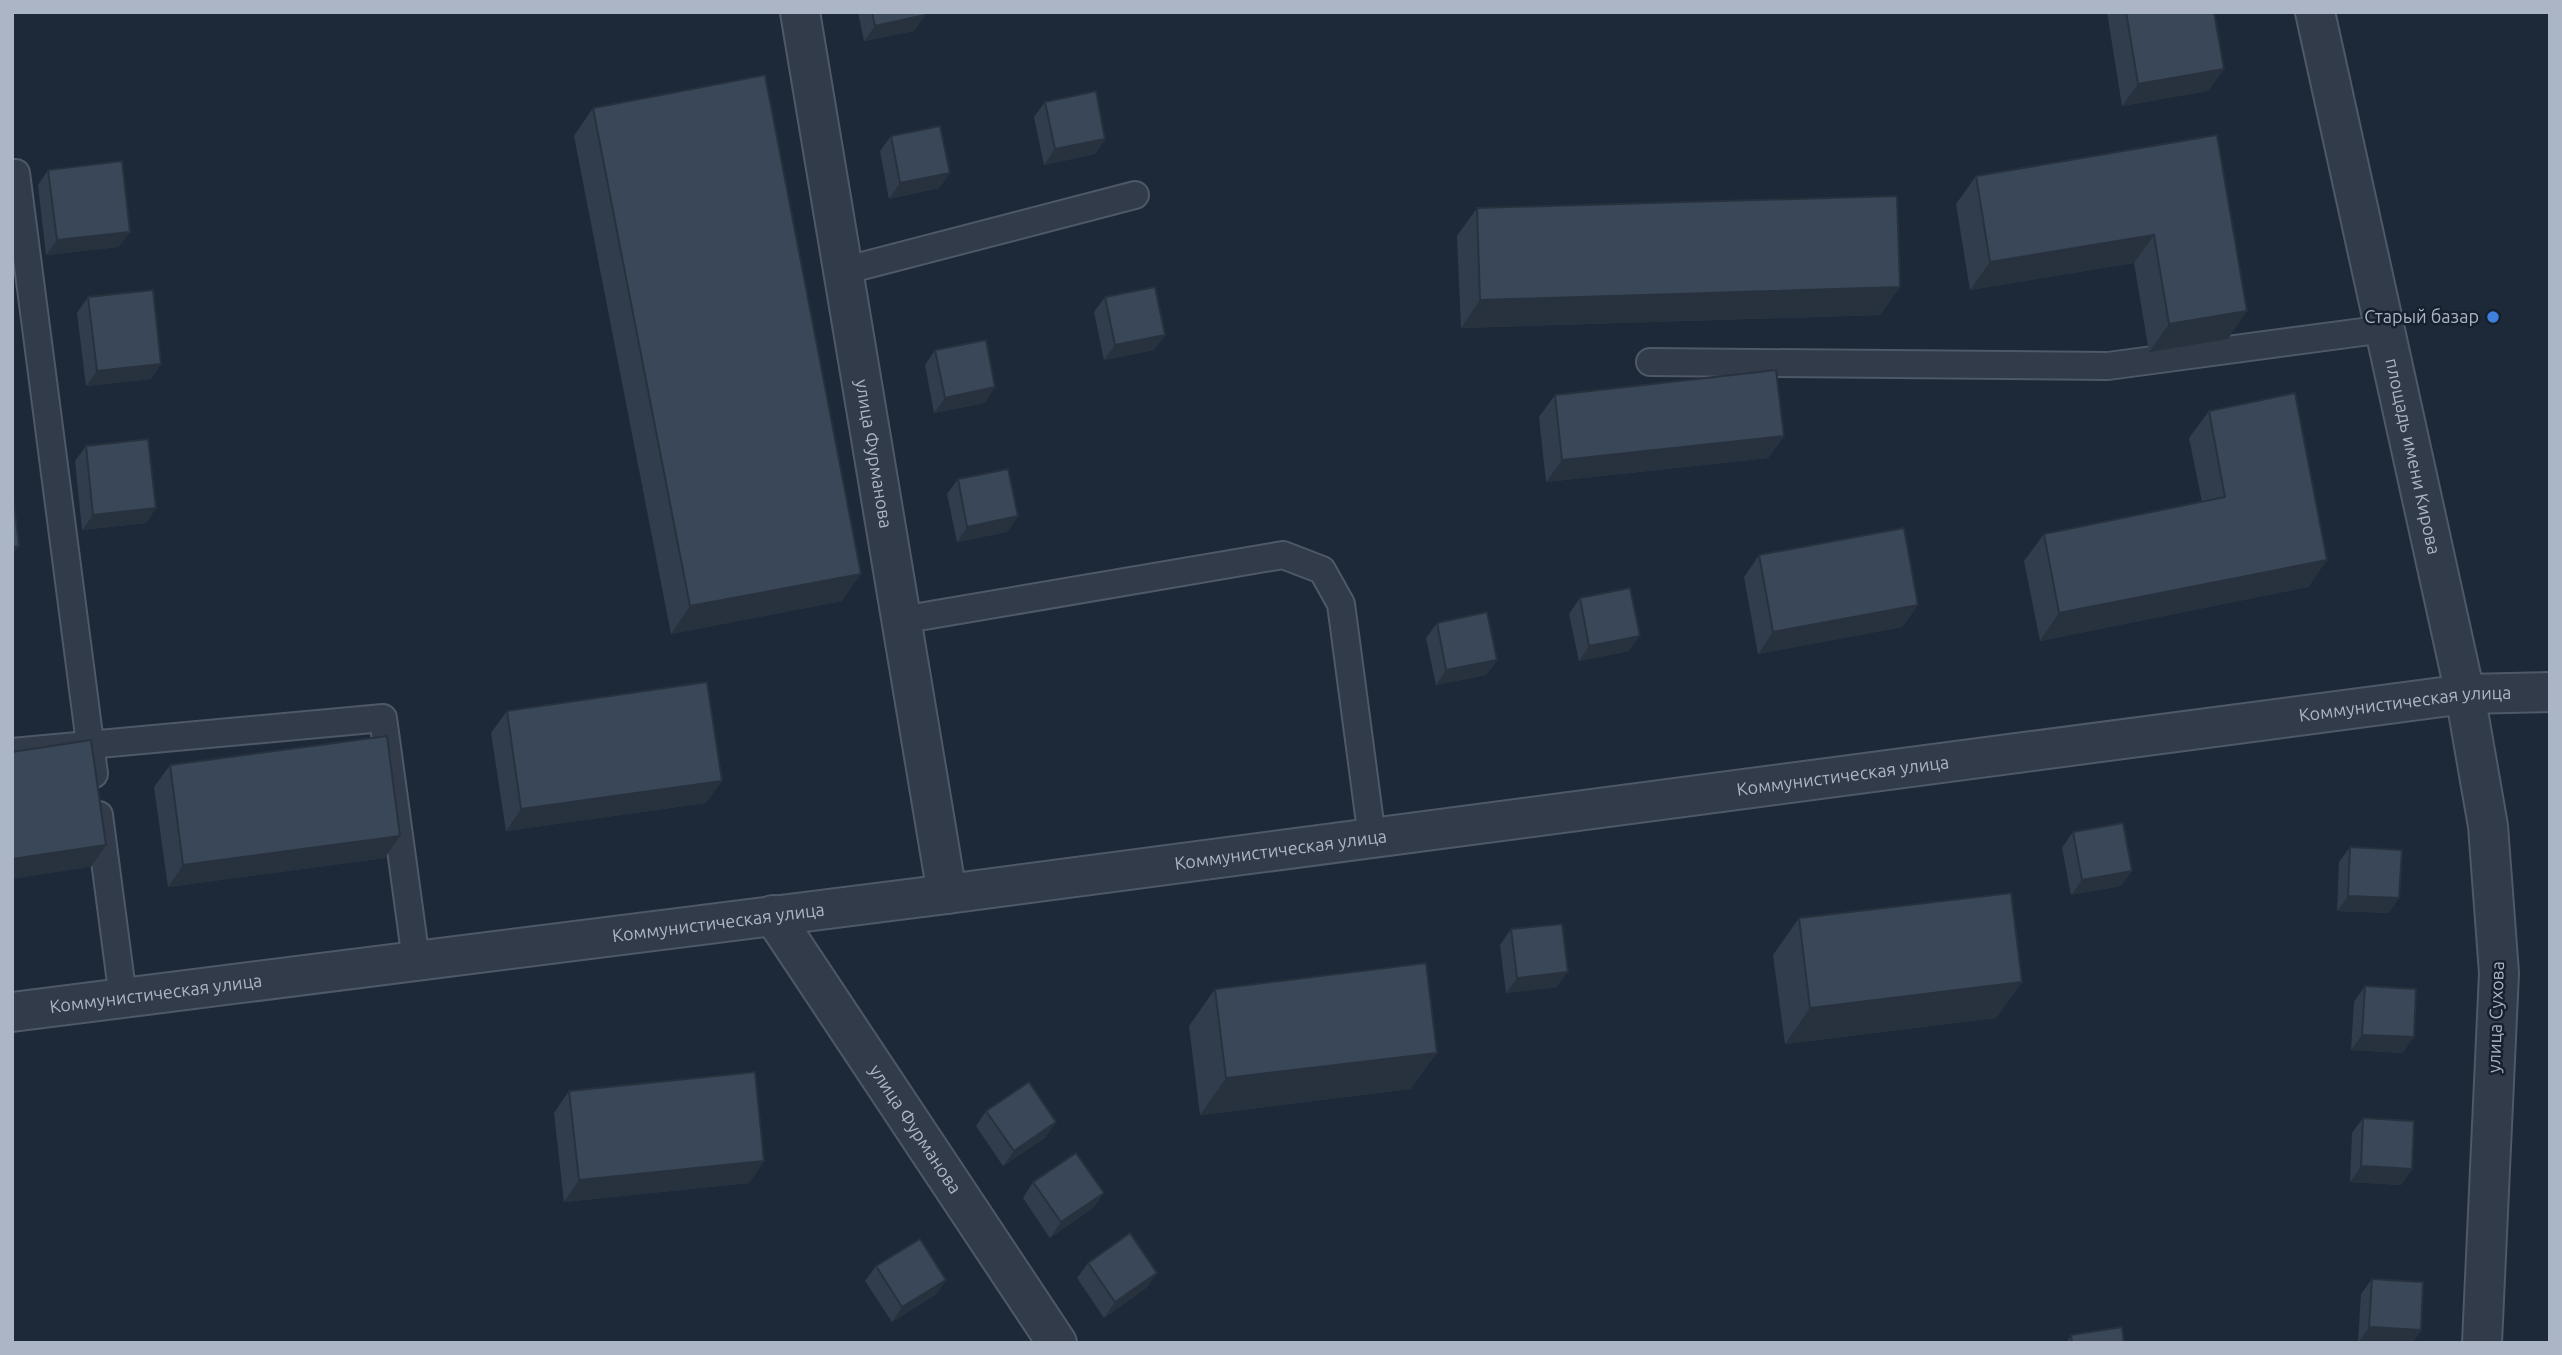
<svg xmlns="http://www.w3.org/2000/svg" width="2562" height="1355" viewBox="0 0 2562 1355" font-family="Ubuntu,sans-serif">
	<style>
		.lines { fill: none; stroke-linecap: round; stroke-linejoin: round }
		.service-casing { stroke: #4f5867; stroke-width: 30 }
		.minor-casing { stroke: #4f5867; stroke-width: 42 }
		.tertiary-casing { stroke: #4f5867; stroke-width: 42 }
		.service { stroke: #313b49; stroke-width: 26 }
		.minor { stroke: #313b49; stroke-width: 38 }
		.tertiary { stroke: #313b49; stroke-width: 38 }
		.wall { fill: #313d4d }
		.shaded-wall { fill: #28323e }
		.building { fill: #394759; stroke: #28323e; stroke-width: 2 }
		.shop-dot { fill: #3f7fe0; stroke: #17202d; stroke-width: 2.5 }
		.labels { text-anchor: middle; stroke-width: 5; stroke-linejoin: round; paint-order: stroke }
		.poi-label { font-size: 18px; fill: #abb5c6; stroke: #17202d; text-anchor: end }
		.street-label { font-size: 18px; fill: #abb5c6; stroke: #17202d }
	</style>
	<rect width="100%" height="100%" fill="#1d2938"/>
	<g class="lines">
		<!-- service casing -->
		<g class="service-casing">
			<g id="service">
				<polyline points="16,173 94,774"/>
				<polyline points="843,271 1135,195"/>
				<polyline points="1650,362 2108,366 2385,329"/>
				<polyline points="901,620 1283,555 1322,570 1341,604 1372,838"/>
				<polyline points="12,752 383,718 416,960"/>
				<polyline points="99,815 123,998"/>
			</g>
		</g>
		<!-- minor casing -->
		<g class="minor-casing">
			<g id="minor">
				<path id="s1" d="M800,12L947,894"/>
				<path id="s2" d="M773,915L1057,1343"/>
				<path id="s3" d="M12,1012L947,894L2465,694L2550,692"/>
			</g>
		</g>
		<!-- tertiary casing -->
		<g class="tertiary-casing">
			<g id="tertiary">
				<path id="s4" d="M2315,12L2465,694L2488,826L2499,973L2482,1343"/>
			</g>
		</g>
		<!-- service -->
		<use href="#service" class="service"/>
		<!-- minor -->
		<use href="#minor" class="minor"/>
		<!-- tertiary -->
		<use href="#tertiary" class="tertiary"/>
	</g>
	<!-- wall -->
	<g class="wall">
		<polygon points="858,12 924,12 925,15 914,31 864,41"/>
		<polygon points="2107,12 2214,12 2224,69 2208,91 2122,106"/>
		<polygon points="1045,102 1105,139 1095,154 1044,165 1034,117"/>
		<polygon points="593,108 842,601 671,634 574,136"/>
		<polygon points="2217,135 2228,339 2149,352 2134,263 1970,290 1956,204 1976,176"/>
		<polygon points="891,136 950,173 939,188 889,199 880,151"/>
		<polygon points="48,170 119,247 46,255 38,185"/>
		<polygon points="1477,208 1900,287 1880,315 1461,328 1457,236"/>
		<polygon points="88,297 151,379 86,386 77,313"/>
		<polygon points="1105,297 1165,335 1154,350 1104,360 1094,312"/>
		<polygon points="935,350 985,403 934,413 925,365"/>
		<polygon points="1555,395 1784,436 1768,458 1546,482 1539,417"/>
		<polygon points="2209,411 2327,560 2308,587 2040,641 2024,561 2044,534 2202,502 2189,438"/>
		<polygon points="86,446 156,508 146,523 82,530 75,461"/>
		<polygon points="958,479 1018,516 1007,532 957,542 947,494"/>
		<polygon points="1759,555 1918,605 1902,627 1758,654 1744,577"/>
		<polygon points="1580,598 1629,651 1579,661 1569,614"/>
		<polygon points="1437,623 1497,660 1486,675 1436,685 1426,638"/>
		<polygon points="507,711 706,803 506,831 491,733"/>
		<polygon points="170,765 385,858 168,887 154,787"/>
		<polygon points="2073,832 2121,886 2071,895 2062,848"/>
		<polygon points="2350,847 2389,913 2337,911 2339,862"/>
		<polygon points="1799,918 2022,982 1996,1018 1785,1044 1773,955"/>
		<polygon points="1511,929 1557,987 1506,993 1500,945"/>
		<polygon points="2365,986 2403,1053 2351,1050 2354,1002"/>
		<polygon points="1215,989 1411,1089 1200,1115 1189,1026"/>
		<polygon points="569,1091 764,1161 749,1183 564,1202 554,1113"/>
		<polygon points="986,1111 1046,1137 1003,1166 976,1126"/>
		<polygon points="2363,1118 2412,1169 2401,1185 2350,1182 2352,1133"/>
		<polygon points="1033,1182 1104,1193 1093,1208 1050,1238 1023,1198"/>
		<polygon points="1088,1263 1157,1273 1146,1288 1104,1318 1077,1278"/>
		<polygon points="876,1266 946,1280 935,1295 892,1322 865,1281"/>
		<polygon points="2372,1279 2421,1330 2412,1343 2358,1343 2361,1294"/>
		<polygon points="2071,1335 2124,1343 2066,1343"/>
	</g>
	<!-- shaded-wall -->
	<g class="shaded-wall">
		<polygon points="925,15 914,31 864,41 875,26"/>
		<polygon points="2224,69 2208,91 2122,106 2138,84"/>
		<polygon points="1105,139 1095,154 1044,165 1055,149"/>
		<polygon points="950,173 939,188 889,199 900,183"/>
		<polygon points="130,232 119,247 46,255 57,240"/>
		<polygon points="2154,235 2134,263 1970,290 1990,262"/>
		<polygon points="1900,287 1880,315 1461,328 1480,300"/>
		<polygon points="2247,311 2228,339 2149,352 2169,324"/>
		<polygon points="1165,335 1154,350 1104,360 1115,345"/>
		<polygon points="161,364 151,379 86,386 97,371"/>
		<polygon points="995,387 985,403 934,413 945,398"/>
		<polygon points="1784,436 1768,458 1546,482 1562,460"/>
		<polygon points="156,508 146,523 82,530 93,515"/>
		<polygon points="1018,516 1007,532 957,542 967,527"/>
		<polygon points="19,546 12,556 12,547"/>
		<polygon points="2327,560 2308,587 2040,641 2059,613"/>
		<polygon points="861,574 842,601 671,634 690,606"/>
		<polygon points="1918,605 1902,627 1758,654 1773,632"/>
		<polygon points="1640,636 1629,651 1579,661 1589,646"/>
		<polygon points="1497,660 1486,675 1436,685 1446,670"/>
		<polygon points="722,781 706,803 506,831 521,809"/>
		<polygon points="400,836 385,858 168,887 183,865"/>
		<polygon points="106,845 91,867 12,879 12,859"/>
		<polygon points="2132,871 2121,886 2071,895 2082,880"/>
		<polygon points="2348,896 2399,898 2389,913 2337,911"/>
		<polygon points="1568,972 1557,987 1506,993 1517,978"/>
		<polygon points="2022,982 1996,1018 1785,1044 1810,1008"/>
		<polygon points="2362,1035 2414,1037 2403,1053 2351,1050"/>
		<polygon points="1437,1053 1411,1089 1200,1115 1226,1078"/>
		<polygon points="1056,1122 1046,1137 1003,1166 1014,1151"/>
		<polygon points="764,1161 749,1183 564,1202 579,1180"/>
		<polygon points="2361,1166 2412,1169 2401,1185 2350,1182"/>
		<polygon points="1104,1193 1093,1208 1050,1238 1061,1222"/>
		<polygon points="1157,1273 1146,1288 1104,1318 1115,1302"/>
		<polygon points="946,1280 935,1295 892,1322 902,1307"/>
		<polygon points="2369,1327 2421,1330 2412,1343 2358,1343"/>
	</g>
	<!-- building -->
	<g class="building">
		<polygon points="872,12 924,12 925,15 875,26"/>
		<polygon points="2126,12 2214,12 2224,69 2138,84"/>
		<polygon points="765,75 861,574 690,606 593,108"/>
		<polygon points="1096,91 1105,139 1055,149 1045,102"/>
		<polygon points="940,126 950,173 900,183 891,136"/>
		<polygon points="2217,135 2247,311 2169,324 2154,235 1990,262 1976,176"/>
		<polygon points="122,161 130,232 57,240 48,170"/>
		<polygon points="1897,196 1900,287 1480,300 1477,208"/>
		<polygon points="1155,287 1165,335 1115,345 1105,297"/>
		<polygon points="153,290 161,364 97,371 88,297"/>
		<polygon points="986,340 995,387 945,398 935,350"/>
		<polygon points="1776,370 1784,436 1562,460 1555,395"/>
		<polygon points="2295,393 2327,560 2059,613 2044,534 2225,497 2209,411"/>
		<polygon points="148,439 156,508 93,515 86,446"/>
		<polygon points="1008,469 1018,516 967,527 958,479"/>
		<polygon points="12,487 19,546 12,547"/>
		<polygon points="1904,528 1918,605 1773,632 1759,555"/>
		<polygon points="1630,588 1640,636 1589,646 1580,598"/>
		<polygon points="1487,612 1497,660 1446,670 1437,623"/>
		<polygon points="707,682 722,781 521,809 507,711"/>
		<polygon points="387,736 400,836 183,865 170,765"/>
		<polygon points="91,740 106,845 12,859 12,752"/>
		<polygon points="2123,823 2132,871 2082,880 2073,832"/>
		<polygon points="2350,847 2402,850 2399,898 2348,896"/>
		<polygon points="2011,893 2022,982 1810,1008 1799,918"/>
		<polygon points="1562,924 1568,972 1517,978 1511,929"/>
		<polygon points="1426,963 1437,1053 1226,1078 1215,989"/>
		<polygon points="2365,986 2416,989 2414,1037 2362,1035"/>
		<polygon points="755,1072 764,1161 579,1180 569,1091"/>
		<polygon points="1029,1082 1056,1122 1014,1151 986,1111"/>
		<polygon points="2363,1118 2414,1121 2412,1169 2361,1166"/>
		<polygon points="1076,1153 1104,1193 1061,1222 1033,1182"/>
		<polygon points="1130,1233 1157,1273 1115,1302 1088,1263"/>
		<polygon points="920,1239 946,1280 902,1307 876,1266"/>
		<polygon points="2372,1279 2423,1282 2421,1330 2369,1327"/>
		<polygon points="2122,1327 2124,1343 2072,1343 2071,1335"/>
	</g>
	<!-- markers -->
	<circle class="shop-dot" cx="2493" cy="317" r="7"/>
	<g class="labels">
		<!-- poi labels -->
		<g class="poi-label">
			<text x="2479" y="323">Старый базар</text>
		</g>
		<!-- street labels -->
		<g class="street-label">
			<text dy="6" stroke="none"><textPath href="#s1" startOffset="448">улица Фурманова</textPath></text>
			<text dy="6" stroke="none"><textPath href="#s4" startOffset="455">площадь имени Кирова</textPath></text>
			<text dy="6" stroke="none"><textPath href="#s3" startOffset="2413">Коммунистическая улица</textPath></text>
			<text dy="6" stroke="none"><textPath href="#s3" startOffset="1846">Коммунистическая улица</textPath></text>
			<text dy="6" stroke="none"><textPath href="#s3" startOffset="1279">Коммунистическая улица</textPath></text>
			<text dy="6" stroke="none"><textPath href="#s3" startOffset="712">Коммунистическая улица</textPath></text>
			<text dy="6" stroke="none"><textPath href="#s3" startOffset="145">Коммунистическая улица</textPath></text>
			<text transform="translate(2496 1017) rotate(-88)" y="6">улица Сухова</text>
			<text dy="6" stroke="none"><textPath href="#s2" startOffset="257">улица Фурманова</textPath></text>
		</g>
	</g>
	<!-- border -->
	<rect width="2562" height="1355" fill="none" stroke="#abb5c6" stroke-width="28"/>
</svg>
